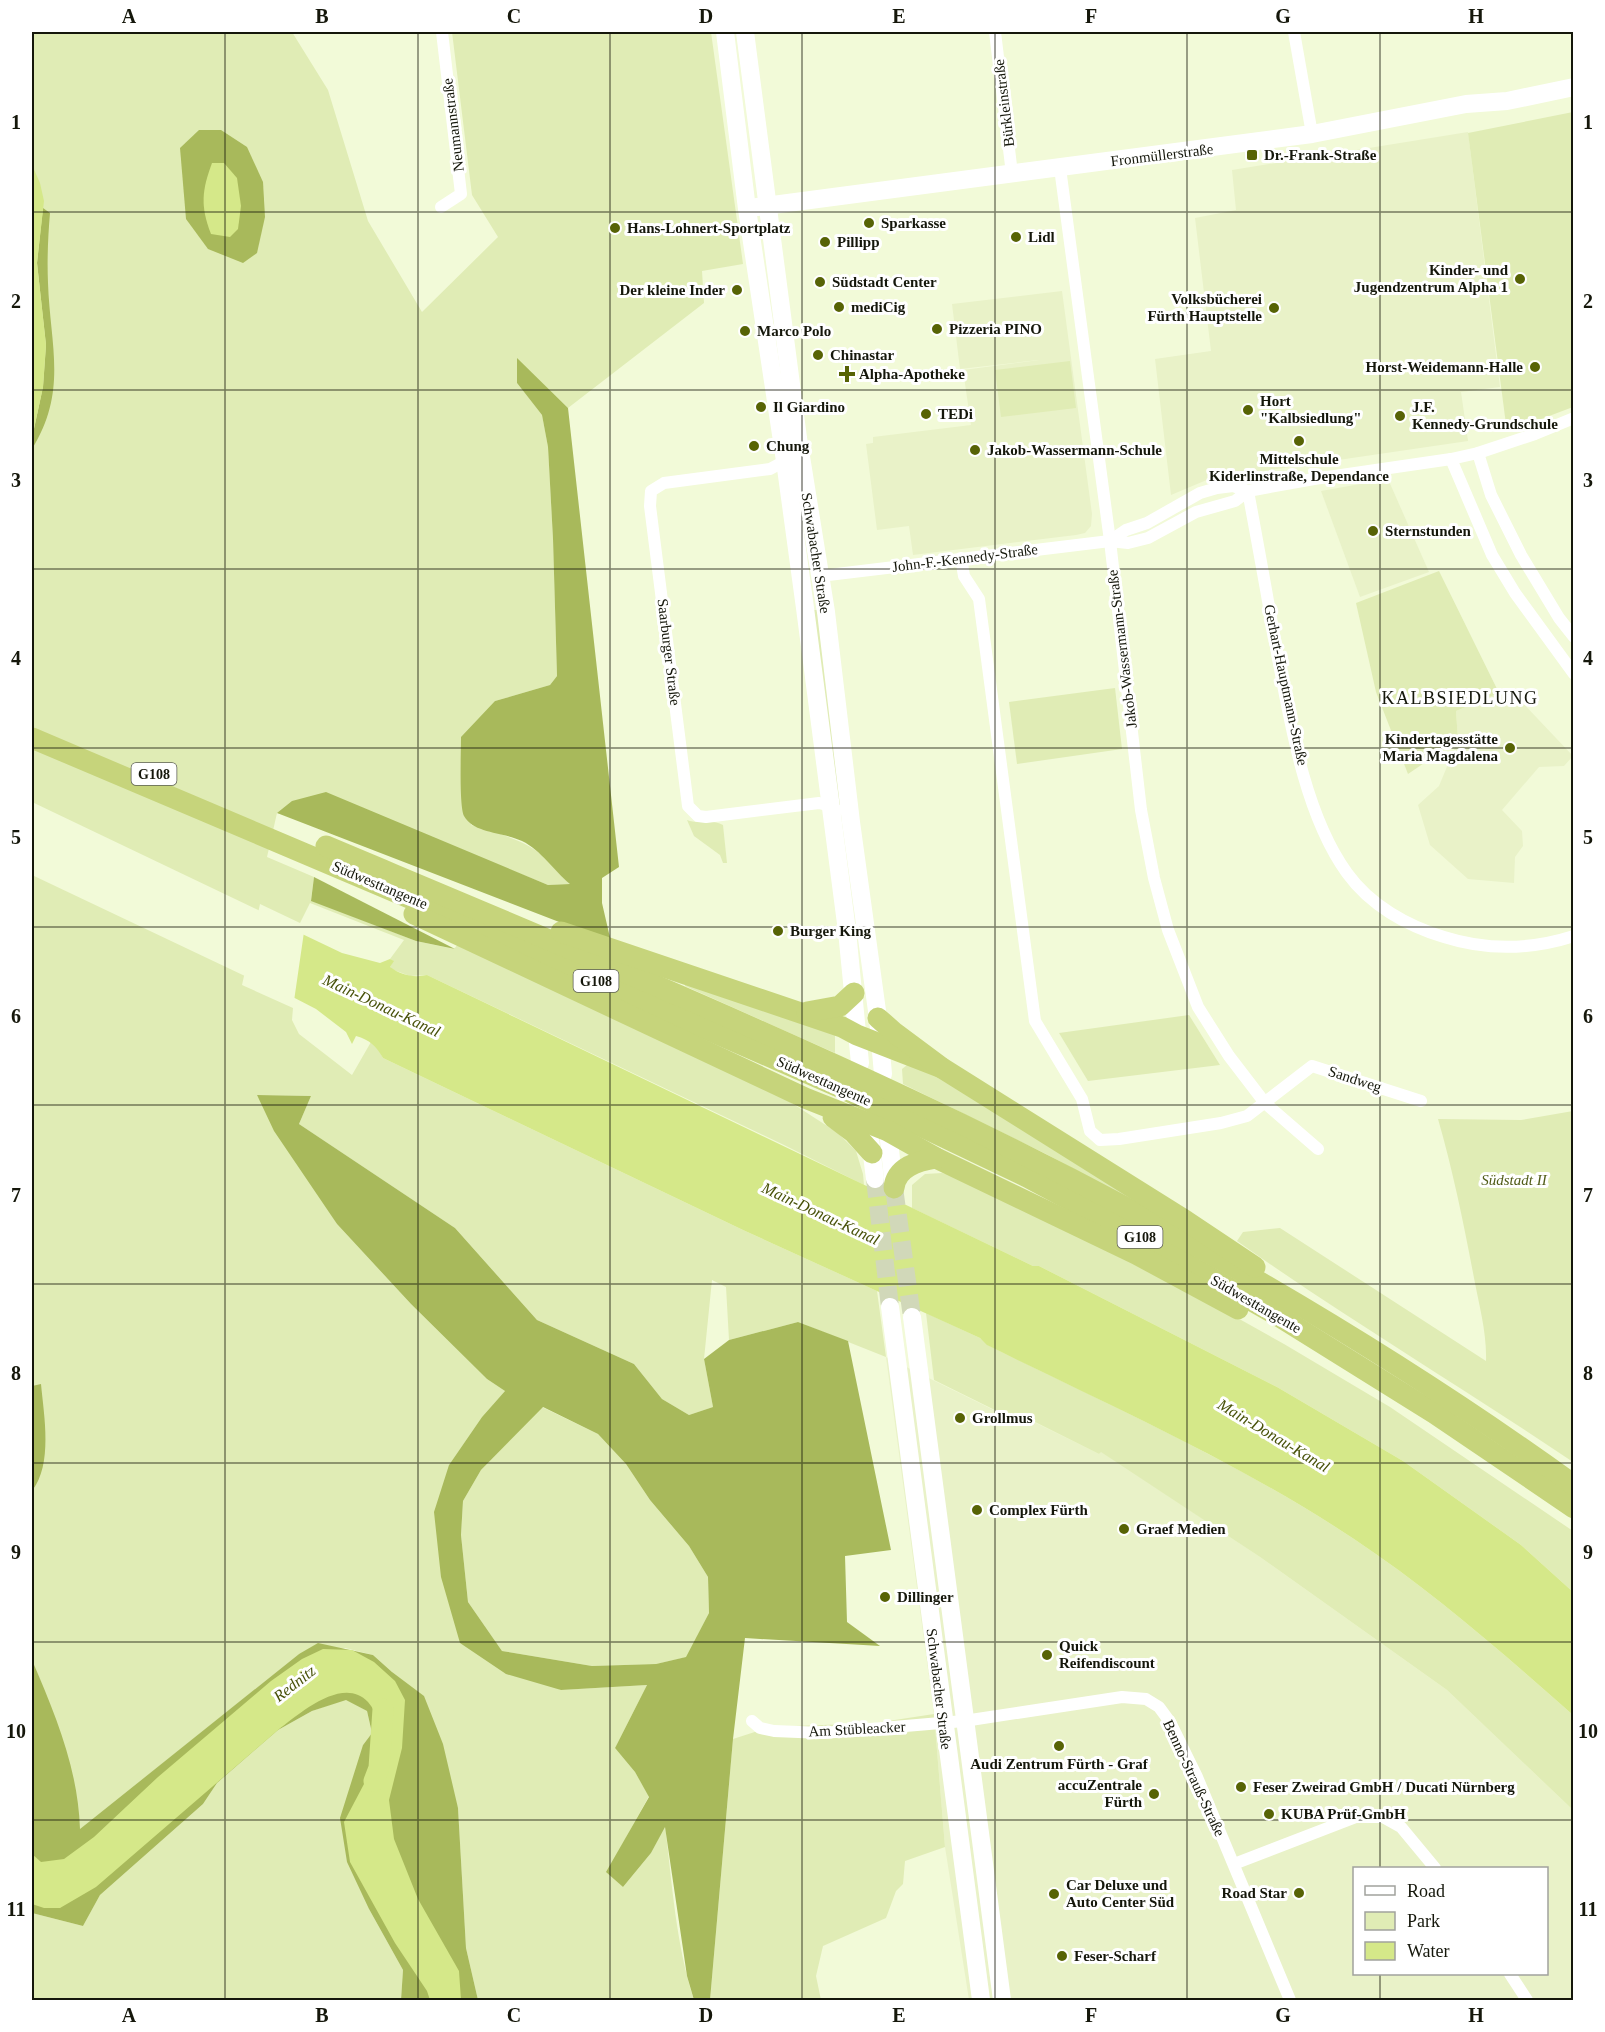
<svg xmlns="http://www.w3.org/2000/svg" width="1605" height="2032" viewBox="0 0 1605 2032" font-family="'Times New Roman',serif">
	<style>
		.built { fill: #e9f2c8; fill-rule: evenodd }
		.green { fill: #e0ecb5 }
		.forest { fill: #a8b95b; fill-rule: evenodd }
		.water { fill: #d5e889 }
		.pier { fill: #f2fad8 }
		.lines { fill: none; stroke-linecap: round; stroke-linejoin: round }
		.river { stroke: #d5e889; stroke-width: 21 }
		.secondary-tunnel { stroke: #d1d8b9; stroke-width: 18; stroke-dasharray: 18 9; stroke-linecap: butt }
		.minor { stroke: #fff; stroke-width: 12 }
		.secondary { stroke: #fff; stroke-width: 18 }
		.trunk { stroke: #c6d47b; stroke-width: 21 }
		.grid { fill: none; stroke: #15170b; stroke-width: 1.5; stroke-opacity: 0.55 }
		.poi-dot { fill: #576305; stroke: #fff; stroke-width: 2 }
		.labels { text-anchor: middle; stroke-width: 6; stroke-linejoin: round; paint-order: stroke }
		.shield { fill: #fff; stroke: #5b5d54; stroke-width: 1.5 }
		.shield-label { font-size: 14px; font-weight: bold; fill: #15170b }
		.street-label { font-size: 15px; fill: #15170b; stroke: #fff }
		.poi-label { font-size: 15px; font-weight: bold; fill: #15170b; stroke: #fff; text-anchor: start }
		.park-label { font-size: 15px; font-style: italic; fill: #505b17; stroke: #fff }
		.water-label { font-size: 16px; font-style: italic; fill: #48520a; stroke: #fff }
		.quarter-label { font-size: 18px; letter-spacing: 1.5px; fill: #15170b; stroke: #fff }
		.neatline { fill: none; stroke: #15170b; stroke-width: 2 }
		.grid-label { font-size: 20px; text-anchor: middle; font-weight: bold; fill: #15170b }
	</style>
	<rect width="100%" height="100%" fill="#f2fad8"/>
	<!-- built -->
	<g class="built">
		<polygon points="1468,132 1500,387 1461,392 1468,441 1209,479 1171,495 1155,359 1211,351 1195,218 1236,210 1232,170"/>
		<polygon points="1062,291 1092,514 1091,526 1085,533 1076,535 913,555 909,526 877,530 866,444 873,443 873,437 971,425 963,370 1039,360 960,369 952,304"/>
		<polygon points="1388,479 1429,572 1360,597 1321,491"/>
		<polygon points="1507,690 1520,700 1573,756 1564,766 1539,767 1502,810 1522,831 1523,846 1515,857 1514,883 1468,879 1430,845 1418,805 1439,786 1458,740 1456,711"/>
		<path d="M886,1357L1024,1425L1028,1419L1099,1454L1101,1451L1260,1557L1447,1690L1573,1810V2000H969L945,1847L934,1714ZM1354,1868H1546V1974H1354Z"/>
	</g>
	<!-- green -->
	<g class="green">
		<path d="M32,32H292L328,90L368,221L422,312L498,237L472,195L452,32H711L743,264L702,271L704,303L568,408L517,359V383L542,415L548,447L553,539L557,676L550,685L495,701L471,825C496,833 520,838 541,854C552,863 559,876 571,884L548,885L447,844L277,813L267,857L314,877L311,900L416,941L454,949L459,943L784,1098L838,1133L856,1151L863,1174L864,1185L784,1145L427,975L410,976L391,969L390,967L393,961L390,959L404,940L310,903L300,923L260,904L242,985L293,1008L292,1020L299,1034L352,1075L371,1042L377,1047L383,1058L743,1230L877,1291L886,1357L798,1322L729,1340L726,1287L712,1280L704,1359L713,1407L689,1415L662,1399L634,1364L537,1320L455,1228L299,1124L311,1096L257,1095L337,1224L411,1304L487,1379L505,1391L482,1417L449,1465L460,1643L561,1690L647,1685L615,1748L635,1772L649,1796L607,1872L623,1887L651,1853L665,1825C672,1883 676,1945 694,2000H478L466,1948L458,1808L392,1672L373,1655L345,1648L299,1654L79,1830L41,1682L32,1660V1491L36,1485L41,1385L32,1386Z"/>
		<polygon points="1573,112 1573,407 1507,432 1468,133"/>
		<polygon points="1070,361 1076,408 1001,417 995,370"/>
		<polygon points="1439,571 1499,693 1456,711 1458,740 1408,774 1376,692 1356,603"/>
		<polygon points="812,610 819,610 845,810 837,804"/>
		<polygon points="1115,688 1122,749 1017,764 1009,702"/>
		<path d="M687,820C699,825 712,818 723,825L727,863H723L720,855L694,836Z"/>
		<polygon points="685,983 835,1032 835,1053 685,986"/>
		<polygon points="1189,1015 1220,1065 1088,1081 1059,1033"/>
		<polygon points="907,1065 928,1070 1205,1239 1046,1154 903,1084 902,1069"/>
		<path d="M1573,1111V1462C1462,1387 1347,1319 1237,1241L1243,1232L1280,1228L1486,1361C1487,1333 1479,1305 1474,1278C1464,1225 1453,1171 1438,1119L1521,1120Z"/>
		<polygon points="942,1173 959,1177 1200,1297 1284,1344 1390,1407 1573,1531 1573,1592 1521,1545 1403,1461 1277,1387 1039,1266 1033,1266 912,1208 912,1185 925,1174"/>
		<path d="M926,1313L980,1338L988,1345C1111,1406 1238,1462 1354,1539C1432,1591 1503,1653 1573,1715V1810L1447,1690L1260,1557L1101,1452L1099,1454L1029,1419L1025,1425L934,1380Z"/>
		<polygon points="542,1407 598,1434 626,1464 650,1500 689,1546 708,1577 709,1613 687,1657 656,1664 592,1666 502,1651 468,1602 461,1535 463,1501 481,1470"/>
		<polygon points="346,1699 367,1711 372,1733 363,1745 369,1909 403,1970 401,2000 32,2000 32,1913 83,1926 100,1895 203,1804 217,1783 278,1730 312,1711"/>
		<polygon points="934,1714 945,1847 905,1861 903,1884 896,1891 886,1918 823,1946 816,1976 821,2000 710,2000 733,1739 770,1727 875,1723"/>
	</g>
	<!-- forest -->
	<g class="forest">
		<polygon points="199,130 221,130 247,147 263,182 265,217 257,253 243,263 208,249 186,219 180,148"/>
		<path d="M43,208L50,213C48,236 47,260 48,283C50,345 68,391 32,449V438L43,387L46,345L37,263Z"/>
		<path d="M517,358L568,408L619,867L602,878V903L611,942L277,813L292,801L326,792L548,885L570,884C554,871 541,850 522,841C504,832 474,834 464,816C459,806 461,752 461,737L495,701L550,685L557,676L553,539L548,447L542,415L517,383Z"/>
		<polygon points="314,877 455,949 416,941 311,901"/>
		<path d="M257,1095L311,1096L299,1124L455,1228L537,1320L634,1364L662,1399L689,1415L713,1407L704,1359L729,1340L798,1322L848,1341L891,1550L845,1556L847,1622L880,1646L745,1638L733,1739L710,2000H694L687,1976L665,1827L651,1853L623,1887L606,1872L649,1797L635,1772L615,1748L647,1685L561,1690L506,1674L460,1643L441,1577L434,1512L449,1465L482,1417L505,1391L487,1379L411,1304L337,1224L274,1131ZM543,1407L598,1434L626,1464L650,1500L689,1546L708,1577L709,1613L686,1657L656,1664L592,1666L502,1651L468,1602L461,1535L463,1501L481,1470Z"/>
		<path d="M41,1384C44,1416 53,1464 32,1491V1386Z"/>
		<path d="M318,1643L373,1655L392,1672L424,1696L443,1744L458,1808L466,1948L478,2000H401L403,1970L369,1909L347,1862L340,1818L363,1745L372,1733L367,1711L346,1700L312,1711L278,1730L217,1783L203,1804L100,1895L83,1926L32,1913V1660C56,1716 78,1769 80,1829L299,1654Z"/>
	</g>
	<!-- water -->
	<g class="water">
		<path d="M212,163H224L237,178L241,206L238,229L230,237L211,234C200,206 202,190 212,163Z"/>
		<polygon points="32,165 40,183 44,201 37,263 46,345 43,387 32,438"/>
		<path d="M32,805L342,953L380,963L390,959L394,961L390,967C401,975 413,978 427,975L1033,1266H1039L1277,1387L1403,1461L1521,1545L1573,1592V1715C1503,1653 1432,1591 1354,1539C1238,1462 1111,1406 987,1345L980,1338L743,1230L383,1058C376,1046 370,1040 356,1036L352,1044L346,1032L316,1009L248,974Z"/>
		<path d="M323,1649L352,1650L374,1662L395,1681L405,1700L402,1748L389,1800L394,1839L418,1899L459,1971L461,2000H430L427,1991L395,1943L350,1862L344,1822L384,1746C381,1732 378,1713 368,1702C343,1675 299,1714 278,1730L96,1887L60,1908H44L32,1904V1854L41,1862L64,1859L94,1837L158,1777L271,1681L302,1659Z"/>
	</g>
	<!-- pier -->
	<polygon class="pier" points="32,802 304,932 294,1001 247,977 32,875"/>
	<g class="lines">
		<!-- river -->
		<polyline class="river" points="374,1781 379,1768 383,1709"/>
		<!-- secondary-tunnel -->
		<g class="secondary-tunnel">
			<polyline points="875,1179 890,1307"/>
			<polyline points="894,1188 912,1317"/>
		</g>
		<!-- minor -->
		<g class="minor">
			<polyline points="995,32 1012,174"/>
			<polyline points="1294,32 1312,134"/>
			<polyline points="1060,168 1110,541 1141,810 1154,878 1168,930 1198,1007 1229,1056 1265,1103 1318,1149"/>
			<polyline points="441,207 461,194 442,32"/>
			<polyline points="1478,453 1491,495 1521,555 1559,618 1574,637"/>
			<polyline points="788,455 785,461 770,469 664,483 651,491 650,506 688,806 698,816 706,817 819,803 831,806 836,810"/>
			<polyline points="1451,459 1492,555 1515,593 1574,674"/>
			<path d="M1248,491C1258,545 1268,599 1277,653C1290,722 1305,815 1347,873C1370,905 1407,926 1444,937C1488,951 1530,950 1574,936"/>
			<polyline points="1110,541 1126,530 1147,523 1200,493 1217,488 1233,486 1248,491"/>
			<polyline points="961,558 964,576 979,599 1035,1021 1082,1099 1090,1131 1100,1140 1119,1139 1221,1123 1247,1116 1312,1066 1421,1101"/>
			<polyline points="820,576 1110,541 1128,543 1148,538 1196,512 1235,501 1248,491 1314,479 1451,459 1478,453 1535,434 1574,418"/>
			<polyline points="752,1721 760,1728 774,1731 823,1733 964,1721 1122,1697 1146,1699 1159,1707 1170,1722 1197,1777 1290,2000"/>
			<polyline points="1234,1864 1356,1817 1383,1817 1401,1827 1435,1868"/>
			<polyline points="1510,1974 1527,2000"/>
		</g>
		<!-- secondary -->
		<g class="secondary">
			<polyline points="725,32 747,209 785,461 805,608 847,931 860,1063"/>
			<polyline points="745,32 798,438 826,612 851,822 878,1018 883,1074"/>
			<polyline points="757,207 1312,134 1466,104 1507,101 1574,87"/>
			<polyline points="887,1121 894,1188"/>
			<polyline points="870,1139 875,1179"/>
			<polyline points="890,1307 981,2000"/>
			<polyline points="912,1317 1002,2000"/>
		</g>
		<!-- trunk -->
		<g class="trunk">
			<polyline points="32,738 459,919 628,995 837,1086 1027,1177 1143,1239 1275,1314 1434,1413 1574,1508"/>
			<path d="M326,846C521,928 717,1009 909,1099C1138,1206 1369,1337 1574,1485"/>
			<polyline points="414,914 805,1098 888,1131 936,1158 1136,1254 1238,1309"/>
			<polyline points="561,932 842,1027 857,1035 942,1068"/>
			<polyline points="807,1012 840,1006 854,993"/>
			<polyline points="878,1018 895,1033 942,1068 1186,1221 1255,1267"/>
			<polyline points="833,1117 853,1132 872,1153"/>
			<path d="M894,1188C896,1167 918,1161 936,1158"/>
		</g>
	</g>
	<!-- grid -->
	<path class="grid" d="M225,32V2000M418,32V2000M610,32V2000M802,32V2000M995,32V2000M1187,32V2000M1380,32V1868M32,212H1574M32,390H1574M32,569H1574M32,748H1574M32,927H1574M32,1105H1574M32,1284H1574M32,1463H1574M32,1642H1574M32,1820H1574M1380,1974V2000"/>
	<!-- markers -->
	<g class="poi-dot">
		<rect x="1246" y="149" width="12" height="12" rx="3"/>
		<circle cx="869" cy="223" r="6"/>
		<circle cx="615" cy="228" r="6"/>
		<circle cx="1016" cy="237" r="6"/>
		<circle cx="825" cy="242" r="6"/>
		<circle cx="1520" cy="279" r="6"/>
		<circle cx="820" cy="282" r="6"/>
		<circle cx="737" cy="290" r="6"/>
		<circle cx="839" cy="307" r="6"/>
		<circle cx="1274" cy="308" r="6"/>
		<circle cx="937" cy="329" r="6"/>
		<circle cx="745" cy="331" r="6"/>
		<circle cx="818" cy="355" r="6"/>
		<circle cx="1535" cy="367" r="6"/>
		<path d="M844 365h6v6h6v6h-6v6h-6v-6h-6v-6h6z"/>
		<circle cx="761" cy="407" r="6"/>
		<circle cx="1248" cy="410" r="6"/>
		<circle cx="926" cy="414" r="6"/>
		<circle cx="1400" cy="416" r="6"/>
		<circle cx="1299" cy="441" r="6"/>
		<circle cx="754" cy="446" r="6"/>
		<circle cx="975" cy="450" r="6"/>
		<circle cx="1373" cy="531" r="6"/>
		<circle cx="1510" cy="748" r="6"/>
		<circle cx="778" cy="931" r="6"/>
		<circle cx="960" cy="1418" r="6"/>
		<circle cx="977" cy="1510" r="6"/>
		<circle cx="1124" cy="1529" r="6"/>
		<circle cx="885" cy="1597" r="6"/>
		<circle cx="1047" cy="1655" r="6"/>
		<circle cx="1059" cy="1746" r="6"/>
		<circle cx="1241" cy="1787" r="6"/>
		<circle cx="1154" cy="1794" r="6"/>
		<circle cx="1269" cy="1814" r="6"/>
		<circle cx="1299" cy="1893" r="6"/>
		<circle cx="1054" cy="1894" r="6"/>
		<circle cx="1062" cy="1956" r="6"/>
	</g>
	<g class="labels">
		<!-- shield labels -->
		<g class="shield">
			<rect x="131.5" y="763" width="45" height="22" rx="4.5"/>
			<rect x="573.5" y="970" width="45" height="22" rx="4.5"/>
			<rect x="1117.5" y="1226" width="45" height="22" rx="4.5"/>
		</g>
		<g class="shield-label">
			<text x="154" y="779">G108</text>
			<text x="596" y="986">G108</text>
			<text x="1140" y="1242">G108</text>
		</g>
		<!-- street labels -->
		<g class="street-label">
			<text transform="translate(1004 103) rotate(-97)" y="5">Bürkleinstraße</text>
			<text transform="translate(453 125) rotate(-97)" y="5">Neumannstraße</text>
			<text transform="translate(1162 155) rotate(-7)" y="5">Fronmüllerstraße</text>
			<text transform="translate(816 553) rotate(81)" y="5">Schwabacher Straße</text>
			<text transform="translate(965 558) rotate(-7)" y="5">John-F.-Kennedy-Straße</text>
			<text transform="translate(1122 649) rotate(-97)" y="5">Jakob-Wassermann-Straße</text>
			<text transform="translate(669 652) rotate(83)" y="5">Saarburger Straße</text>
			<text transform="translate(1286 685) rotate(78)" y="5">Gerhart-Hauptmann-Straße</text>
			<text transform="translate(380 885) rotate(23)" y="5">Südwesttangente</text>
			<text transform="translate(1355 1079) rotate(18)" y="5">Sandweg</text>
			<text transform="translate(824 1081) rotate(24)" y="5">Südwesttangente</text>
			<text transform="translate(1256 1304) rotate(30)" y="5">Südwesttangente</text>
			<text transform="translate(939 1689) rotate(83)" y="5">Schwabacher Straße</text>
			<text transform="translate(857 1729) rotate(-3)" y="5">Am Stübleacker</text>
			<text transform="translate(1194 1778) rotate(65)" y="5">Benno-Strauß-Straße</text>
		</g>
		<!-- poi labels -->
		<g class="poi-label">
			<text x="1264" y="160">Dr.-Frank-Straße</text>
			<text x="881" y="228">Sparkasse</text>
			<text x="627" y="233">Hans-Lohnert-Sportplatz</text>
			<text x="1028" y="242">Lidl</text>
			<text x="837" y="247">Pillipp</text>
			<text x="1508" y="275" text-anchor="end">Kinder- und<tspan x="1508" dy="17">Jugendzentrum Alpha 1</tspan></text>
			<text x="832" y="287">Südstadt Center</text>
			<text x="725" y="295" text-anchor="end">Der kleine Inder</text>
			<text x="1262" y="304" text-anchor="end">Volksbücherei<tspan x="1262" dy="17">Fürth Hauptstelle</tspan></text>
			<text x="851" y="312">mediCig</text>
			<text x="949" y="334">Pizzeria PINO</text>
			<text x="757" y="336">Marco Polo</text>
			<text x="830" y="360">Chinastar</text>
			<text x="1523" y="372" text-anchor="end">Horst-Weidemann-Halle</text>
			<text x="859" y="379">Alpha-Apotheke</text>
			<text x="1260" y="406">Hort<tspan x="1260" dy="17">"Kalbsiedlung"</tspan></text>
			<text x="773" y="412">Il Giardino</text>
			<text x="1412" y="412">J.F.<tspan x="1412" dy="17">Kennedy-Grundschule</tspan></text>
			<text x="938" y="419">TEDi</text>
			<text x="766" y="451">Chung</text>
			<text x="987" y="455">Jakob-Wassermann-Schule</text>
			<text x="1299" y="464" text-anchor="middle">Mittelschule<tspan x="1299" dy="17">Kiderlinstraße, Dependance</tspan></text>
			<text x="1385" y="536">Sternstunden</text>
			<text x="1498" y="744" text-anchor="end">Kindertagesstätte<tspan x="1498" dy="17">Maria Magdalena</tspan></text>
			<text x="790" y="936">Burger King</text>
			<text x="972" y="1423">Grollmus</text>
			<text x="989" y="1515">Complex Fürth</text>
			<text x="1136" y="1534">Graef Medien</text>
			<text x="897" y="1602">Dillinger</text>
			<text x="1059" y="1651">Quick<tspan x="1059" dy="17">Reifendiscount</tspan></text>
			<text x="1059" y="1769" text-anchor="middle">Audi Zentrum Fürth - Graf</text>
			<text x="1142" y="1790" text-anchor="end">accuZentrale<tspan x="1142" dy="17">Fürth</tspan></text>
			<text x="1253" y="1792">Feser Zweirad GmbH / Ducati Nürnberg</text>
			<text x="1281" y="1819">KUBA Prüf-GmbH</text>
			<text x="1066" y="1890">Car Deluxe und<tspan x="1066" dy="17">Auto Center Süd</tspan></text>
			<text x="1287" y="1898" text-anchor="end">Road Star</text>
			<text x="1074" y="1961">Feser-Scharf</text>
		</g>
		<!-- park labels -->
		<g class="park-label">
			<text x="1514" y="1185">Südstadt II</text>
		</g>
		<!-- water labels -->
		<g class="water-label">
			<text transform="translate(382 1005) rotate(25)" y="6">Main-Donau-Kanal</text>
			<text transform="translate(821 1213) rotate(25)" y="6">Main-Donau-Kanal</text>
			<text transform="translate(1274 1435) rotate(31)" y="6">Main-Donau-Kanal</text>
			<text transform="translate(294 1683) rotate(-38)" y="6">Rednitz</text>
		</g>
		<!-- quarter labels -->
		<g class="quarter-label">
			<text x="1460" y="704">KALBSIEDLUNG</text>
		</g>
	</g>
	<!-- border -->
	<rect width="1605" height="2032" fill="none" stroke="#ffffff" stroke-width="66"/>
	<!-- legend -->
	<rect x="1353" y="1867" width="195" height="108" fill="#ffffff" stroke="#a1a29d" stroke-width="1.5"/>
	<rect x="1365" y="1886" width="30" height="9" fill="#ffffff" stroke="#a1a29d" stroke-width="1.5"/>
	<text x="1407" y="1897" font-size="18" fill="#15170b">Road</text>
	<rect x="1365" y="1912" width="30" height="18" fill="#e0ecb5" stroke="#a1a29d" stroke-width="1.5"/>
	<text x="1407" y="1927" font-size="18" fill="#15170b">Park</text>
	<rect x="1365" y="1942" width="30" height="18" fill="#d5e889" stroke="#a1a29d" stroke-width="1.5"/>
	<text x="1407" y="1957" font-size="18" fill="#15170b">Water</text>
	<rect x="33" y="33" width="1539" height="1966" class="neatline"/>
	<g class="grid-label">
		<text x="129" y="23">A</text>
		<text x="322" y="23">B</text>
		<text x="514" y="23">C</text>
		<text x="706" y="23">D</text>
		<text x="899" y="23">E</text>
		<text x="1091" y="23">F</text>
		<text x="1283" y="23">G</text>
		<text x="1476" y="23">H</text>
		<text x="16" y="129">1</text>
		<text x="1588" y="129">1</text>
		<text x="16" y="308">2</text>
		<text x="1588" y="308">2</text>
		<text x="16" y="487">3</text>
		<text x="1588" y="487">3</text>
		<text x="16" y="665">4</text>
		<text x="1588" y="665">4</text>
		<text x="16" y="844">5</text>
		<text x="1588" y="844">5</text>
		<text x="16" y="1023">6</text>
		<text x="1588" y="1023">6</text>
		<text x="16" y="1202">7</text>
		<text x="1588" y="1202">7</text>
		<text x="16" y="1380">8</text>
		<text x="1588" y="1380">8</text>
		<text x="16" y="1559">9</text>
		<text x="1588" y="1559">9</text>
		<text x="16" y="1738">10</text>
		<text x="1588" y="1738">10</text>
		<text x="16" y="1916">11</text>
		<text x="1588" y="1916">11</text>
		<text x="129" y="2022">A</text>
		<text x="322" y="2022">B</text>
		<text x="514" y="2022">C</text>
		<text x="706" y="2022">D</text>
		<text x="899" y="2022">E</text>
		<text x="1091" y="2022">F</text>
		<text x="1283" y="2022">G</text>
		<text x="1476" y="2022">H</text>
	</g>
</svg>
